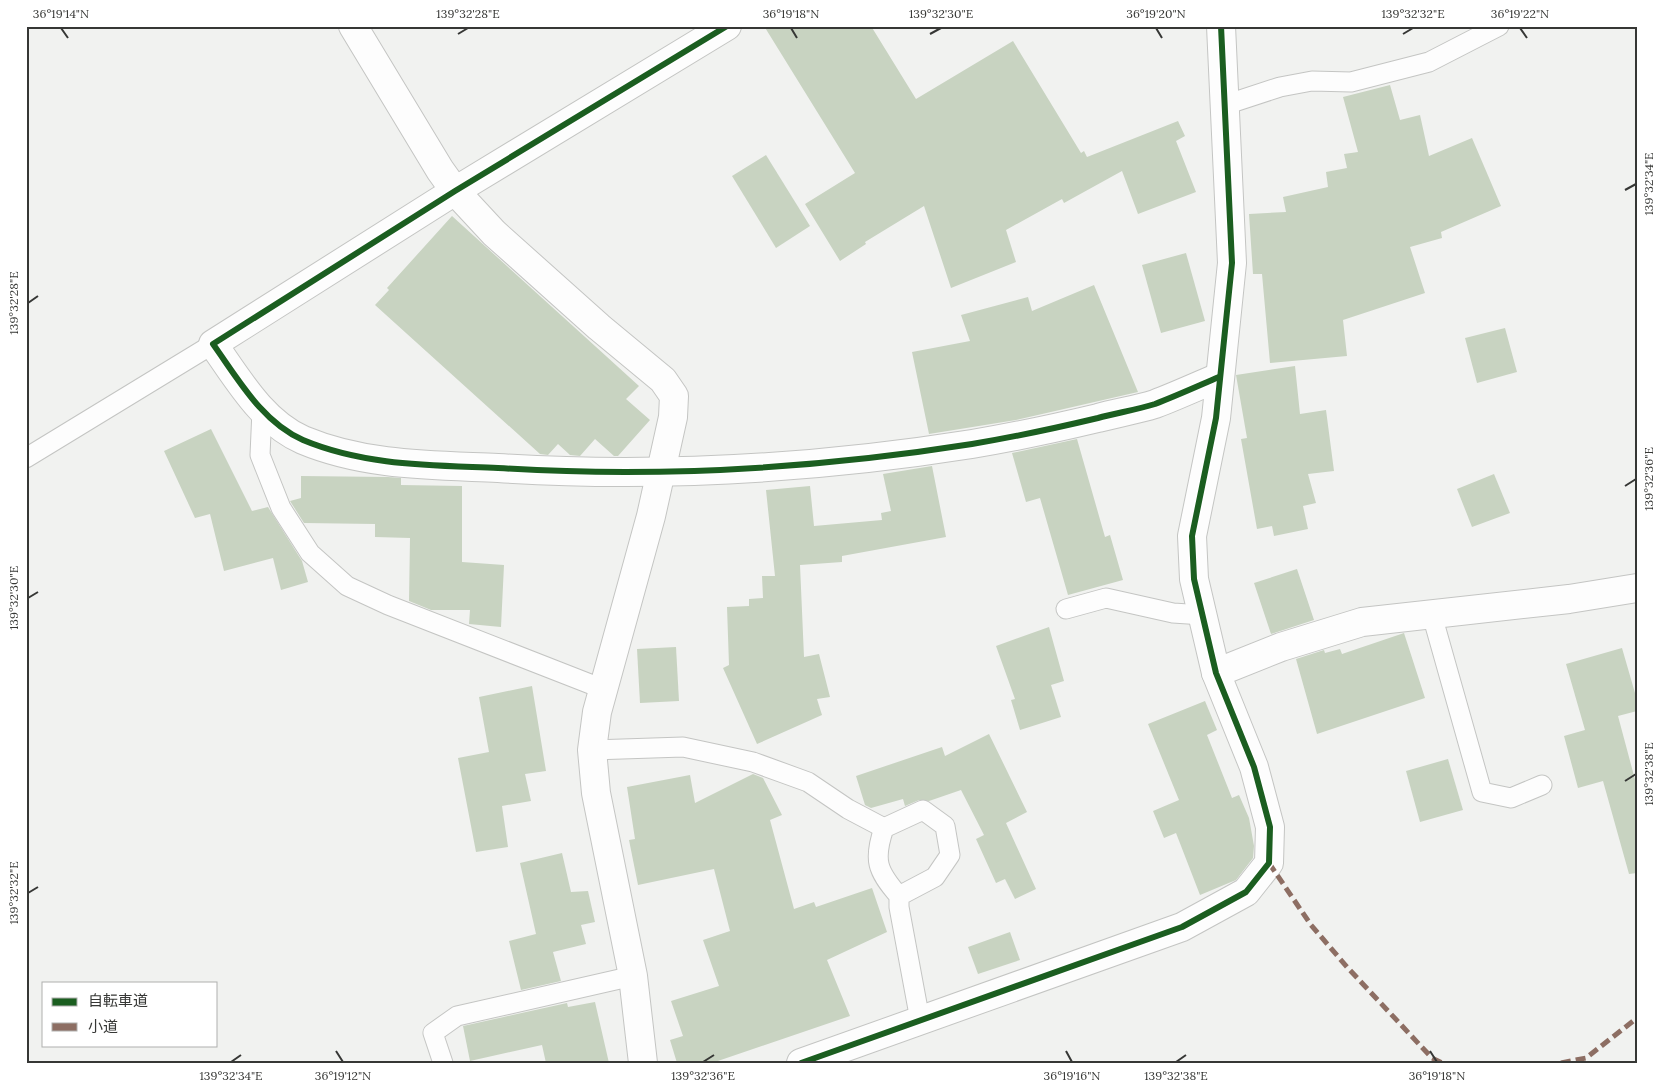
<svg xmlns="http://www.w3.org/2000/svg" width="1663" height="1089" viewBox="0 0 1663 1089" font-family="Lora,'Noto Sans JP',serif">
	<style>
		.building { fill: #c8d3c1 }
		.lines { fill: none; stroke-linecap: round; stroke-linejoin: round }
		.service-casing { stroke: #c4c5c3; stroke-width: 21 }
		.minor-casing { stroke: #c4c5c3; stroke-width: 30 }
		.service { stroke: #fdfdfd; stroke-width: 19 }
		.minor { stroke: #fdfdfd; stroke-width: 28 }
		.quiet { stroke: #8d6e63; stroke-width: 5; stroke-dasharray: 10 5; stroke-linecap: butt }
		.cycleway-casing { stroke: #fff; stroke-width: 9 }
		.cycleway { stroke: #1b5e20; stroke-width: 6 }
		.ticks { fill: none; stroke: #363735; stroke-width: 2 }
		.neatline { fill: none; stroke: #363735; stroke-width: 2 }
		.ticks-label { font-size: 12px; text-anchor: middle; fill: #363735 }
	</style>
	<rect width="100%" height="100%" fill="#f1f2f0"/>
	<!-- building -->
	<g class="building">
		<polygon points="764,26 871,26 916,99 1013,41 1081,153 1084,151 1087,157 1178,121 1185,136 1176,141 1196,192 1138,214 1122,171 1064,203 1062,199 1006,230 1016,262 951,288 924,206 865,242 866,244 840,261 805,204 855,173"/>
		<polygon points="1390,85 1400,120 1420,115 1429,156 1472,138 1501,206 1441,232 1442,238 1410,247 1425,293 1343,320 1347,356 1270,363 1262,274 1253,274 1249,214 1286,212 1283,197 1328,187 1326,172 1347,168 1344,154 1358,152 1343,97"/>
		<polygon points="766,155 810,226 776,248 732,176"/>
		<polygon points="452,216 639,386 626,399 650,420 618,456 614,456 595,439 580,456 570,455 558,444 548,455 540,454 375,305 389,290 387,288"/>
		<polygon points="1186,253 1205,321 1161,333 1142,265"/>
		<polygon points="1094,285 1138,392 1016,420 929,434 912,352 970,341 961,315 1028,297 1032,311"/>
		<polygon points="1505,328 1517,372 1477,383 1465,338"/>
		<polygon points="1295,366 1300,414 1326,410 1334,471 1308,474 1316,503 1303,506 1308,529 1274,536 1272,526 1257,529 1241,439 1247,438 1236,375"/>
		<polygon points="211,429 252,511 268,507 302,561 308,582 281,590 273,558 224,571 210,514 195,518 164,451"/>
		<polygon points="1077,439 1105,537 1110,535 1123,580 1068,595 1040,498 1026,502 1012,453"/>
		<polygon points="932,466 946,537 842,556 842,562 800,565 804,657 819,654 830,697 817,699 822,715 757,744 723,668 729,665 727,607 749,606 749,599 763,598 762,576 775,576 766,490 810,486 814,526 882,520 881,513 891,511 883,474"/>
		<polygon points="1494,474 1510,513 1472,527 1457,489"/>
		<polygon points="301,476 388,477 401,478 401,485 462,486 462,562 504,565 501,627 469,624 470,610 431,610 409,601 410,538 375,537 375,524 304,523 290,501 301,498"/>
		<polygon points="1297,569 1314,620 1271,634 1254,583"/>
		<polygon points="1049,627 1064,681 1051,685 1061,717 1020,730 1011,700 1015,699 996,646"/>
		<polygon points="1404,633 1425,698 1317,734 1296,659 1324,650 1325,653 1340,649 1342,654"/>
		<polygon points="676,647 679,701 640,703 637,649"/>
		<polygon points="1622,648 1637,700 1637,711 1618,716 1637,787 1637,873 1629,874 1603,781 1578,788 1564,736 1585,730 1566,664"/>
		<polygon points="532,686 546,771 525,774 531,801 502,806 508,847 476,852 458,758 489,752 479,697"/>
		<polygon points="1205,701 1217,730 1207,735 1232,798 1239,795 1249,818 1254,846 1253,858 1236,880 1200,895 1176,833 1164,838 1153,811 1179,800 1148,724"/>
		<polygon points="989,734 1027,812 1006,823 1036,889 1015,899 1005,879 996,883 976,839 984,835 961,790 929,801 919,800 905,806 903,799 871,808 865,805 856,776 942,747 945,756"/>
		<polygon points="1448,759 1463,810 1420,822 1406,771"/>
		<polygon points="753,774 763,778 782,815 770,820 794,909 814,902 816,907 872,888 887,932 827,960 850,1016 712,1063 677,1063 670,1040 683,1036 671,1001 719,986 703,940 730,931 714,869 638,885 629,840 635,839 627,787 690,775 695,803"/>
		<polygon points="562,853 571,892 588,891 595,922 581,925 586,944 553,952 561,981 521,990 509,941 536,934 520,863"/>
		<polygon points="1010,932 1020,960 978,974 968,947"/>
		<polygon points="595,1002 609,1063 546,1063 542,1045 470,1061 463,1026 567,1003 568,1007"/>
	</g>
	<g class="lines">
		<!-- service casing -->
		<g class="service-casing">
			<g id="service">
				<polyline points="1225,105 1280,87 1312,81 1351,82 1429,62 1499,26"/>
				<polyline points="262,410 260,455 281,508 310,553 347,586 388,605 603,689"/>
				<polyline points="26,458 213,344"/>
				<polyline points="1066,609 1106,598 1173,613 1203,615"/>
				<polyline points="1432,615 1482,792 1511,798 1542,785"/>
				<polyline points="592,750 683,747 753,762 808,782 848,809 884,828"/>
				<path d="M899,896C877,871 873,860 884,828L923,810L945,826L950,855L935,877L899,896V907L920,1020"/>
				<polyline points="443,1063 433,1033 457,1016 633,976"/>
			</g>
		</g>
		<!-- minor casing -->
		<g class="minor-casing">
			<g id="minor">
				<polyline points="353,26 440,170 455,191 494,233 599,327 663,380 674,396 673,417 651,516 597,712 592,750 596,793 633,976 643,1063"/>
				<path d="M727,26L455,191L213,344C238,379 262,422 303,440C365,466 432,465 498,468C657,478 814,469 972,444C1014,437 1056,428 1098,418C1116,413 1136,410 1155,404C1176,396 1198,386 1219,377"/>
				<polyline points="1216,673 1281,647 1362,622 1569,599 1637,588"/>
				<polyline points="801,1063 1182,927 1246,892 1269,863 1270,827 1254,767 1216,673 1194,579 1192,536 1216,418 1232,263 1221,26"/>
			</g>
		</g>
		<!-- service -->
		<use href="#service" class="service"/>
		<!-- minor -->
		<use href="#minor" class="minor"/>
		<!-- quiet -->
		<g class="quiet">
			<polyline points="1269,863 1311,925 1347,967 1432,1058 1442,1063"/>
			<polyline points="1561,1063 1586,1058 1637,1018"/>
		</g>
		<!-- cycleway casing -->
		<g class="cycleway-casing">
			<g id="cycleway">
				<path d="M727,26L455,191L213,344C238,379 262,422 303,440C365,466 432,465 498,468C657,478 814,469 972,444C1014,437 1056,428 1098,418C1116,413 1136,410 1155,404C1176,396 1198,386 1219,377"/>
				<polyline points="801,1063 1182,927 1246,892 1269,863 1270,827 1254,767 1216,673 1194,579 1192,536 1216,418 1232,263 1221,26"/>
			</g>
		</g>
		<!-- cycleway -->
		<use href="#cycleway" class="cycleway"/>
	</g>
	<!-- ticks -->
	<path class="ticks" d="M61,28L68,38M791,28L797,38M1156,28L1162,38M1520,28L1527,38M458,34L468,28M930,34L941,28M1403,34L1413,28M1625,190L1636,184M28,303L38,296M1625,486L1636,479M28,598L38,592M1625,781L1636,774M28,893L38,887M336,1051L343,1062M1066,1051L1072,1062M1430,1051L1437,1062M231,1062L241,1055M703,1062L714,1055M1176,1062L1186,1055"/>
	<!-- border -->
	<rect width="1663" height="1089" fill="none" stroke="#ffffff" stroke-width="55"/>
	<!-- legend -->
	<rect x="42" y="982" width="175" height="65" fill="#ffffff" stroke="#afafae"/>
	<rect x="52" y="998" width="25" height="8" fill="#1b5e20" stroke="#afafae"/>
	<text x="88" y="1006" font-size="15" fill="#363735">自転車道</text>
	<rect x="52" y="1023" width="25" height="8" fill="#8d6e63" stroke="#afafae"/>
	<text x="88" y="1032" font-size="15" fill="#363735">小道</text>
	<rect x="28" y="28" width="1608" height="1034" class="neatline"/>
	<g class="ticks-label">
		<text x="61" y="18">36°19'14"N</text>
		<text x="468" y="18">139°32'28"E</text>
		<text x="791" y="18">36°19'18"N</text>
		<text x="941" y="18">139°32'30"E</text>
		<text x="1156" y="18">36°19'20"N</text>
		<text x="1413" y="18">139°32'32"E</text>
		<text x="1520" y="18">36°19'22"N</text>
		<text transform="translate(1649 184) rotate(-90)" y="4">139°32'34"E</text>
		<text transform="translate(14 303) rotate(-90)" y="4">139°32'28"E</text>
		<text transform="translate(1649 479) rotate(-90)" y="4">139°32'36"E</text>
		<text transform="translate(14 598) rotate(-90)" y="4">139°32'30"E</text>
		<text transform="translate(1649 774) rotate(-90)" y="4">139°32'38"E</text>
		<text transform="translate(14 893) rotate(-90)" y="4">139°32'32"E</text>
		<text x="231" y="1080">139°32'34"E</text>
		<text x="343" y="1080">36°19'12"N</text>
		<text x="703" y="1080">139°32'36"E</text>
		<text x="1072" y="1080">36°19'16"N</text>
		<text x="1176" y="1080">139°32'38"E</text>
		<text x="1437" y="1080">36°19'18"N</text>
	</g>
</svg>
